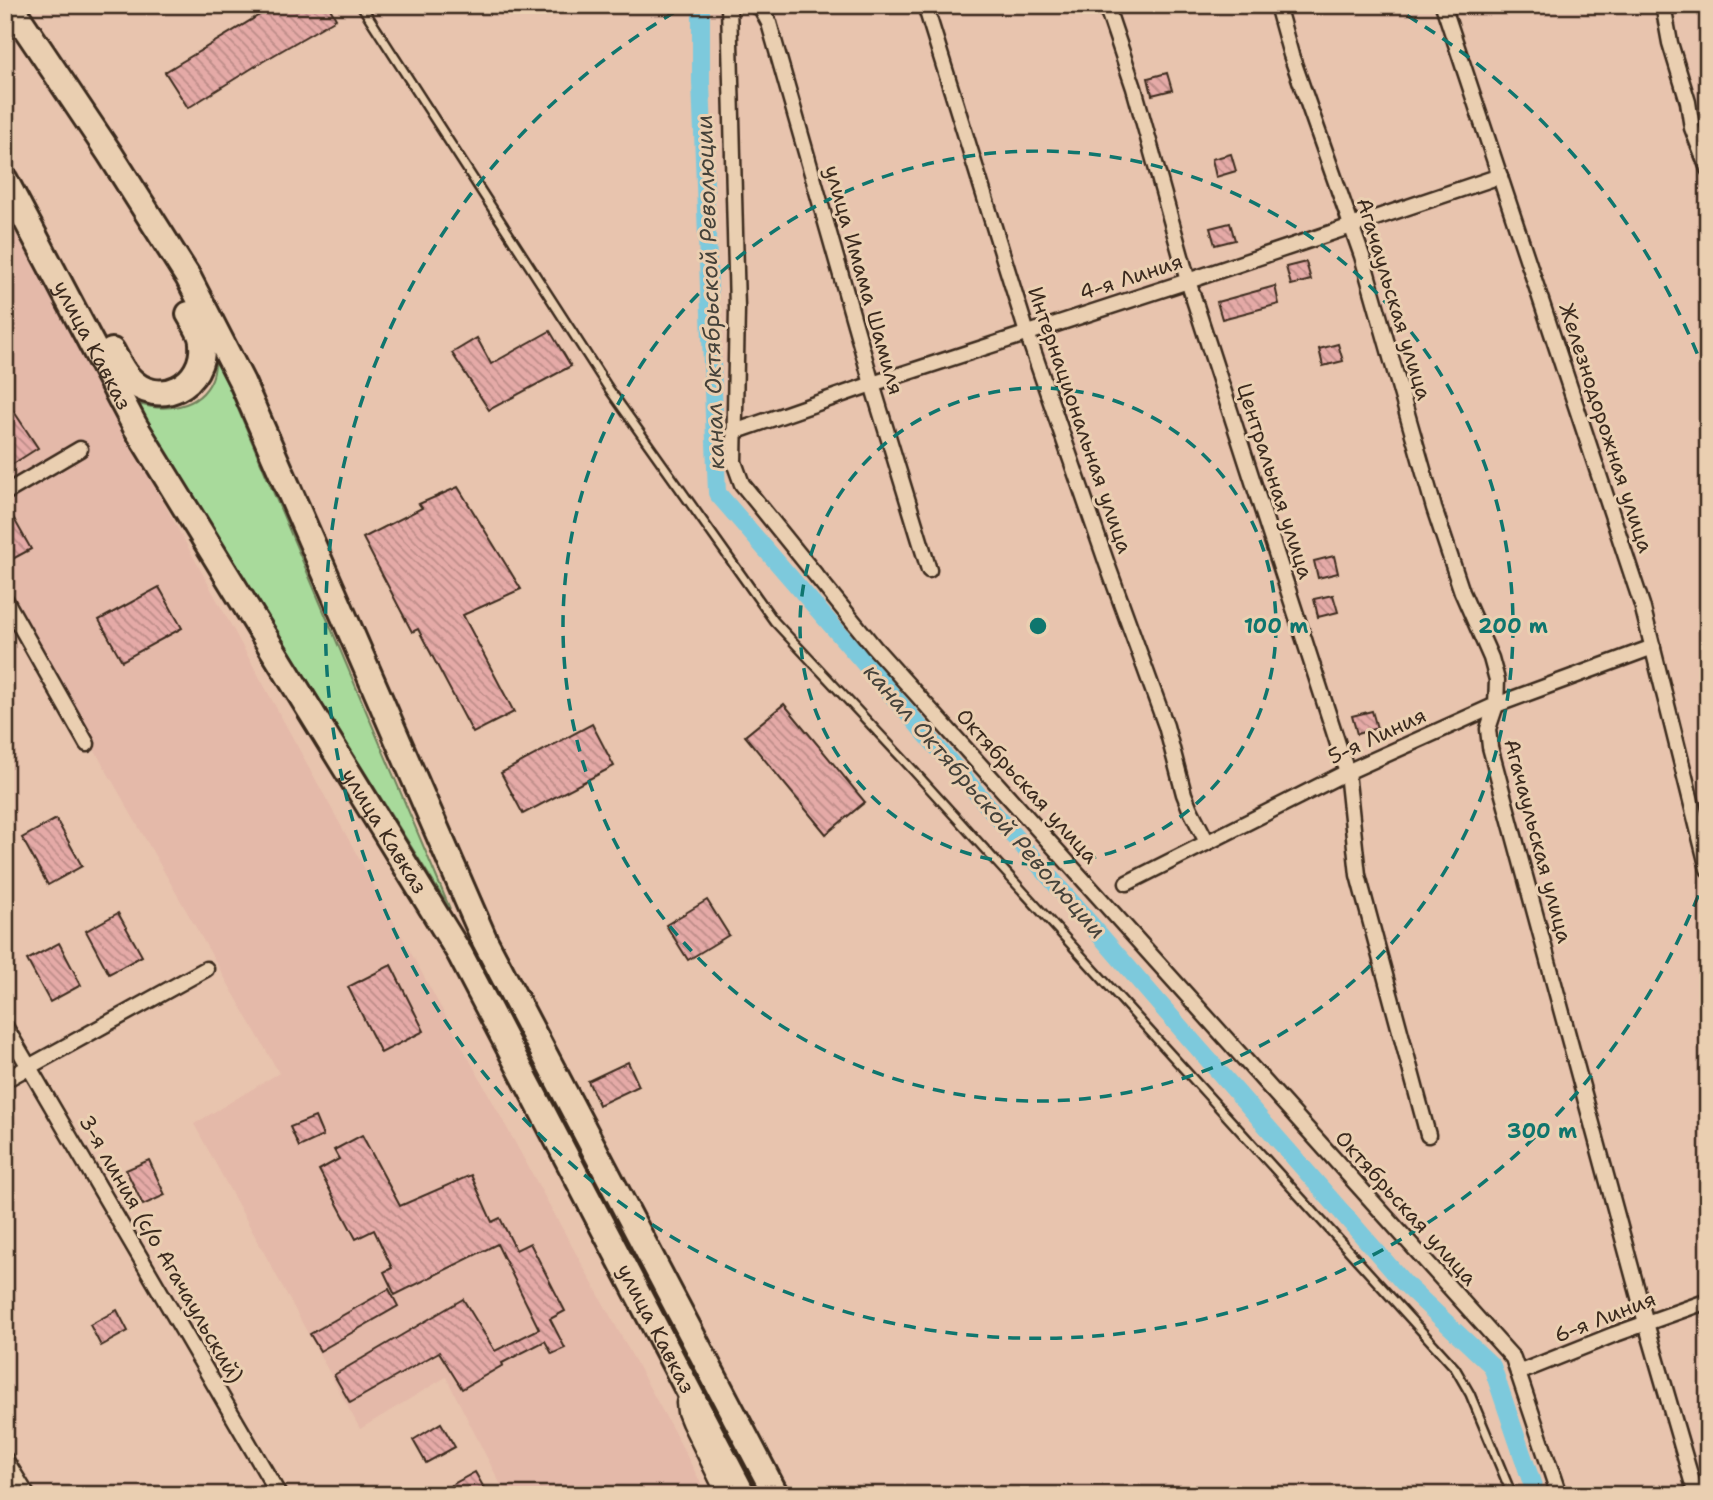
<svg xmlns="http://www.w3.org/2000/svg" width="1713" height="1500" viewBox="0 0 1713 1500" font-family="'Shantell Sans',sans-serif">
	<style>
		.built { fill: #e4b9a9 }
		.green { fill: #a8da9b; stroke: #72825c; stroke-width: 2 }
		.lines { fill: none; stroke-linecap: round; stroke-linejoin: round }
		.canal { stroke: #7dc9dc; stroke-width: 18 }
		.building { fill: url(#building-back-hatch); stroke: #3b2a1e; stroke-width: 2 }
		.service-casing { stroke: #3b2a1e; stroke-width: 12 }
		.minor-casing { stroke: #3b2a1e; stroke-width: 19 }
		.tertiary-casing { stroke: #3b2a1e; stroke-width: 23 }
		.trunk-casing { stroke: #3b2a1e; stroke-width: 30 }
		.service { stroke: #eacfb1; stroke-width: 7 }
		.minor { stroke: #eacfb1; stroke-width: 14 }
		.tertiary { stroke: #eacfb1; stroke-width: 18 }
		.trunk { stroke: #eacfb1; stroke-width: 24 }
		.ring { fill: none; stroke: #0f766e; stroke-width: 3.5; stroke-dasharray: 12 9 }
		.labels { text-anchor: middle; stroke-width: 6; stroke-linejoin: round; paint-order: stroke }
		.street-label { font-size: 21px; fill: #3b2a1e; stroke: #eacfb1 }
		.water-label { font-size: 23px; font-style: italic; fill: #45423a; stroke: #eacfb1 }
		.centre { fill: #0f766e; stroke: #eacfb1; stroke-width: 3.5 }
		.ring-label { font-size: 21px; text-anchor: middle; font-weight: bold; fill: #0f766e; stroke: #eacfb1; stroke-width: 6; stroke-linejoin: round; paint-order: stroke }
	</style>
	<defs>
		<pattern id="building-back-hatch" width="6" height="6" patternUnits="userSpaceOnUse" patternTransform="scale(1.75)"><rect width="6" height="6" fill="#e5aaa7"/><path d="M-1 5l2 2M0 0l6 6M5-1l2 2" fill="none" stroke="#bb8b87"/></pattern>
	</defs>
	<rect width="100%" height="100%" fill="#e8c4ae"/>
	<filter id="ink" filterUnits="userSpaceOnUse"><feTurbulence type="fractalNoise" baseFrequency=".0143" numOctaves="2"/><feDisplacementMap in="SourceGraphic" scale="14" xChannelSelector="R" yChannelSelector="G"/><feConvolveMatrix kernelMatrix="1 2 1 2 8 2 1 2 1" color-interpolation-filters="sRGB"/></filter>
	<g filter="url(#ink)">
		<!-- built -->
		<polygon class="built" points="5,214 679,1441 707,1495 506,1495 446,1377 360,1429 194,1124 279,1073 5,593"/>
		<!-- green -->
		<path class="green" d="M216,357L450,909L135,403C163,412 199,410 212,379C215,372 215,363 216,357Z"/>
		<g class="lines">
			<!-- canal -->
			<polyline class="canal" points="701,5 701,82 717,493 1157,1001 1403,1282 1492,1366 1536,1495"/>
		</g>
		<!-- building -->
		<g class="building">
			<polygon points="276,5 328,5 336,19 262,62 188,108 165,72"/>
			<polygon points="1167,73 1172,90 1152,95 1148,78"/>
			<polygon points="1231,154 1236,171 1216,177 1212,159"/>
			<polygon points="1230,223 1235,240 1215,245 1210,228"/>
			<polygon points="1306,262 1311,280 1291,285 1286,267"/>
			<polygon points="1275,286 1279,304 1222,319 1217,302"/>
			<polygon points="550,331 571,366 489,410 452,353 477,338 491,364"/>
			<polygon points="1338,344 1343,361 1323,366 1319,349"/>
			<polygon points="5,398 38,448 5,469"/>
			<polygon points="458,487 521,589 463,615 514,712 473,733 418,629 412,632 363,538 422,508 419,504"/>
			<polygon points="5,503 31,549 5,563"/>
			<polygon points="1334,556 1338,573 1318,578 1314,561"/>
			<polygon points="159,587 182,628 122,661 99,620"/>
			<polygon points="1333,595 1338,612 1318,617 1314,599"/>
			<polygon points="784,704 865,802 826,834 745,736"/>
			<polygon points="1372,711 1377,728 1357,734 1352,716"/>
			<polygon points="592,724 614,766 523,814 501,773"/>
			<polygon points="56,819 82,866 48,885 22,838"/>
			<polygon points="707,900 729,935 688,960 666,925"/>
			<polygon points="118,913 142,956 109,974 86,931"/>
			<polygon points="59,943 81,985 50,1002 27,960"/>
			<polygon points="391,965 424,1031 381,1053 348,987"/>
			<polygon points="628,1062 639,1086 599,1105 588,1081"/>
			<polygon points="315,1117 323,1136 299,1147 290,1127"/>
			<polygon points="362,1135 400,1206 471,1175 492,1222 500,1218 516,1250 530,1243 565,1311 550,1319 565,1348 552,1354 545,1341 502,1363 503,1365 462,1389 439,1352 350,1403 334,1375 463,1299 495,1351 539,1329 497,1244 395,1295 384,1272 392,1268 374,1230 356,1239 319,1170 339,1159 334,1150"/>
			<polygon points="149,1160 165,1195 143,1205 126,1170"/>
			<polygon points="389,1289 398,1306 320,1351 310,1334"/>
			<polygon points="117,1310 128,1331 101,1346 90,1325"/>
			<polygon points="441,1423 455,1447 426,1463 413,1440"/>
			<polygon points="475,1472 488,1495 455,1495 450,1486"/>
		</g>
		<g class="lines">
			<!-- service casing -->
			<g class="service-casing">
				<polyline id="service" points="361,5 609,389 774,621 913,770 1455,1368 1470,1394 1512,1495"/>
			</g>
			<!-- minor casing -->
			<g class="minor-casing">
				<g id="minor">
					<polyline points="729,5 737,308 734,462 742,484 874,647 1513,1358 1558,1492 1560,1495"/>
					<polyline points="754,5 761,8 769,23 872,384 929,570"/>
					<polyline points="925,5 1027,333 1107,564 1166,726 1184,794 1190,809 1207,842"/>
					<polyline points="1106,5 1134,88 1188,281 1347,772 1358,875 1428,1135"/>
					<polyline points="1277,5 1291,55 1362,256 1434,508 1462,592 1491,658 1497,680 1496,705 1488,729 1490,747 1646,1323 1696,1495"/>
					<polyline points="1443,5 1642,605 1708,869"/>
					<polyline points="1663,5 1670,43 1688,102 1692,128 1708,169"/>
					<polyline points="734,432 872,384 1188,281 1500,176"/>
					<polyline points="5,493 80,449"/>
					<polyline points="5,599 87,744"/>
					<polyline points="1127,883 1347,772 1496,705 1653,647"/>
					<polyline points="5,1026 279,1495"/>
					<polyline points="5,1080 206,969"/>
					<polyline points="1518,1373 1613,1335 1708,1301"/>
					<polyline points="5,1459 27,1495"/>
				</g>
			</g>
			<!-- tertiary casing -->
			<g class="tertiary-casing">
				<polyline id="tertiary" points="686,1403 687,1412 691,1422 727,1495"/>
			</g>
			<!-- trunk casing -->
			<g class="trunk-casing">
				<g id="trunk">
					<polyline points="10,5 110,154 188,277 242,382 485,941 776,1495"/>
					<path id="s1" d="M5,180L135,426L460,954L743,1495"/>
					<path d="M112,351C117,360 122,371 129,378C158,410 206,385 202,343C202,334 194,323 189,314"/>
				</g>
			</g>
			<!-- service -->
			<use href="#service" class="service"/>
			<!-- minor -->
			<use href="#minor" class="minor"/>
			<!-- tertiary -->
			<use href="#tertiary" class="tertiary"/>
			<!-- trunk -->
			<use href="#trunk" class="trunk"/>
		</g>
	</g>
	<!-- distance rings -->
	<g class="ring">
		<circle cx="1038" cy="626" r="238"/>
		<circle cx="1038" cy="626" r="475"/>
		<path d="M1706 876A713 713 0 1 1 687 5M1389 5A713 713 0 0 1 1706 376"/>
	</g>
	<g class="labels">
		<!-- street labels -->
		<g class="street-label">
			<text transform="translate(1131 277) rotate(-18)" y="7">4-я Линия</text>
			<text transform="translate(864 280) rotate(74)" y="7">улица Имама Шамиля</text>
			<text transform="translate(1394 299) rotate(73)" y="7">Агачаульская улица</text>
			<text dy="7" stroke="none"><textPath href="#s1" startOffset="187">улица Кавказ</textPath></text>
			<text transform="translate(1080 420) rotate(71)" y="7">Интернациональная улица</text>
			<text transform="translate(1606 428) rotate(72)" y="7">Железнодорожная улица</text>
			<text transform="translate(1275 481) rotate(72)" y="7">Центральная улица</text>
			<text transform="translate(1377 736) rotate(-25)" y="7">5-я Линия</text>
			<text transform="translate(1027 786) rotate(48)" y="7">Октябрьская улица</text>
			<text dy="7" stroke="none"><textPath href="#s1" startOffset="754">улица Кавказ</textPath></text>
			<text transform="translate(1538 841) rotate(75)" y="7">Агачаульская улица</text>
			<text transform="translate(1406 1208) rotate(48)" y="7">Октябрьская улица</text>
			<text transform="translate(161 1249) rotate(60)" y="7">3-я линия (с/о Агачаульский)</text>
			<text transform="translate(1605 1317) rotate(-21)" y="7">6-я Линия</text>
			<text dy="7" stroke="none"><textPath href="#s1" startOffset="1321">улица Кавказ</textPath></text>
		</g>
		<!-- water labels -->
		<g class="water-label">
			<text transform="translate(710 292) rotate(-92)" y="8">канал Октябрьской Революции</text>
			<text transform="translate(985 801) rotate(49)" y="8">канал Октябрьской Революции</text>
		</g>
	</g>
	<circle cx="1038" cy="626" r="10" class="centre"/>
	<g class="ring-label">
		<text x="1276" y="633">100 m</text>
		<text x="1513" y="633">200 m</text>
		<text x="1542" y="1138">300 m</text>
	</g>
	<!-- margin -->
	<rect width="1713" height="1500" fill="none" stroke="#eacfb1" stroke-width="28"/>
	<rect x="14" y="14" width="1685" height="1472" fill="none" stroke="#3b2a1e" stroke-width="2.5" filter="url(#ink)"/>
</svg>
